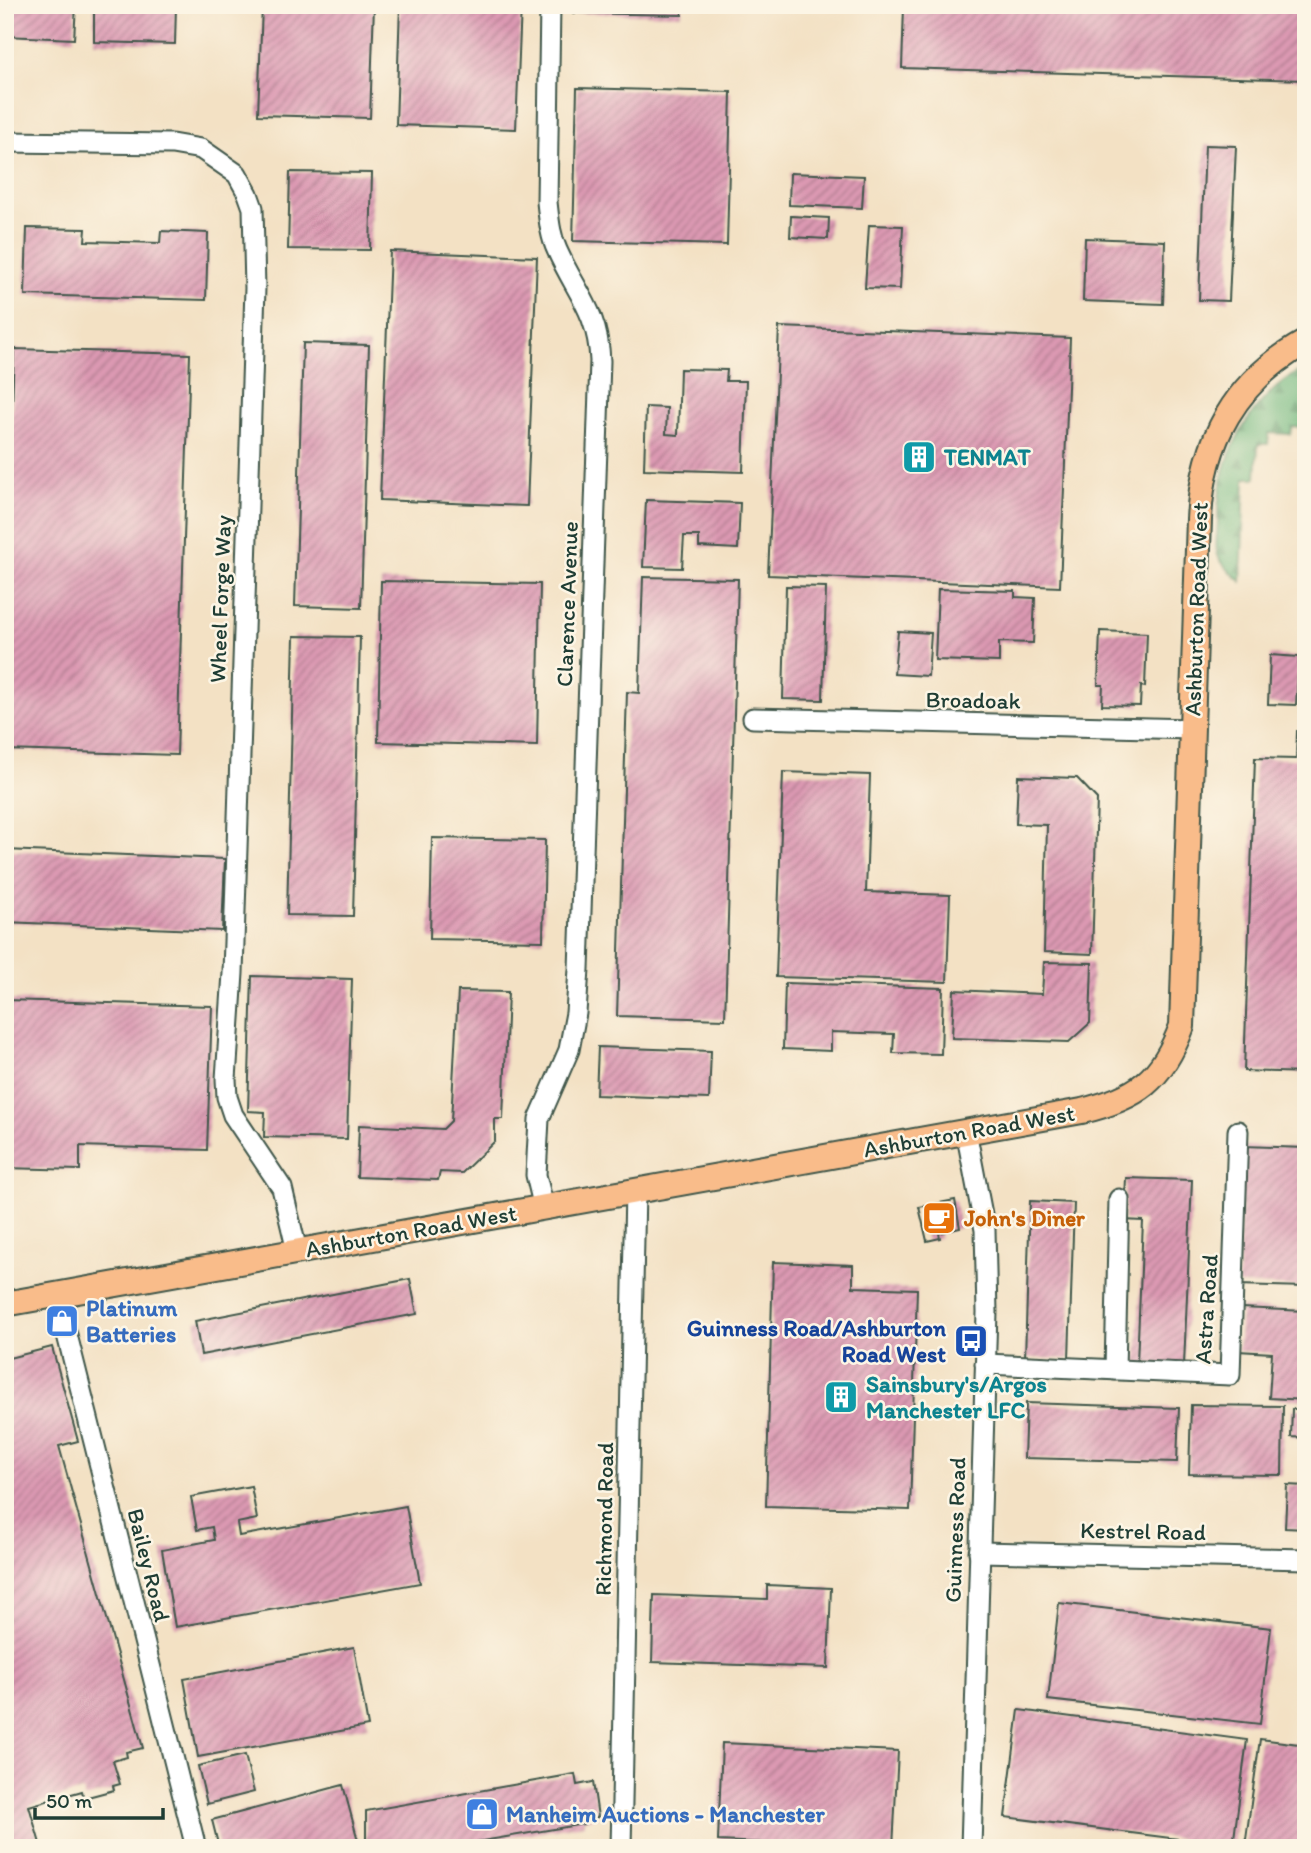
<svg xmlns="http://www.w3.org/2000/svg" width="1311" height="1853" viewBox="0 0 1311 1853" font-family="Itim,sans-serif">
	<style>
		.forest { fill: url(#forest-firs); stroke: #487a59; stroke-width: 2 }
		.building { fill: url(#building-hatch) }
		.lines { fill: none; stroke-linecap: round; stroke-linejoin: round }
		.minor-casing { stroke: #3f564a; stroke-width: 23 }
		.major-casing { stroke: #3f564a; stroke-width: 28 }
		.minor { stroke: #fff; stroke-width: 19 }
		.major { stroke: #f9bc8a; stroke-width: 24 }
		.labels { text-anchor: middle; stroke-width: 5; stroke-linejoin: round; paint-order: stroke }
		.culture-label { font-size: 23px; font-weight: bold; fill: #0d838f; stroke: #fcf5e5; text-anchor: start }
		.street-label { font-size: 23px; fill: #1f3d34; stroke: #fcf5e5 }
		.food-label { font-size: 23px; font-weight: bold; fill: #c56008; stroke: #fcf5e5; text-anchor: start }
		.shop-label { font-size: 23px; font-weight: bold; fill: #366cbe; stroke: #fcf5e5; text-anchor: start }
		.transit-label { font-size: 23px; font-weight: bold; fill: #164399; stroke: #fcf5e5; text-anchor: end }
	</style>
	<defs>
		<pattern id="forest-firs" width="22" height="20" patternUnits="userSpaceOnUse" patternTransform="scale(1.75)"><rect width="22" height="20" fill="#72b87e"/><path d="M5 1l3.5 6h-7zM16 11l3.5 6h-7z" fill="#5d9768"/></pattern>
		<pattern id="building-hatch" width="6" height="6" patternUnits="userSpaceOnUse" patternTransform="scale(1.75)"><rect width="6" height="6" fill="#dc99b2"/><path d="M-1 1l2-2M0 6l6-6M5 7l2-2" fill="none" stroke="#b27e92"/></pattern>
	</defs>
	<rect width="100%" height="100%" fill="#fcf5e5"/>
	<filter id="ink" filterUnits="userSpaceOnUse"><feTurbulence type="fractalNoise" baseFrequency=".0143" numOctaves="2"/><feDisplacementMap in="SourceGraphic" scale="14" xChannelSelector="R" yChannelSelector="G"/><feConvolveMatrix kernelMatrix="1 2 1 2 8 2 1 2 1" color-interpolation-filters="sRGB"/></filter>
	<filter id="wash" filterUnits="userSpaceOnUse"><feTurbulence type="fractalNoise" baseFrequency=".00686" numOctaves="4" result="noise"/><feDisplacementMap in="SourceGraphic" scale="28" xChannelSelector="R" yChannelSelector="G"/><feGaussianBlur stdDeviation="1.57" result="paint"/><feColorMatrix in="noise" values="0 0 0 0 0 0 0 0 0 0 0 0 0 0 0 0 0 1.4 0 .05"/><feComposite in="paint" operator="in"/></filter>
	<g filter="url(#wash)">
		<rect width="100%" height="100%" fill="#f3e1c4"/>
		<!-- forest -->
		<path class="forest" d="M1306,367V428L1292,427L1291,434L1269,433L1268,444H1258L1256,478H1245L1241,581C1232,573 1220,564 1217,552C1215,542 1218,529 1218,519C1218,456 1250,398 1306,367Z"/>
		<g id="blocks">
			<!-- building -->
			<g class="building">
				<polygon points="5,5 76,5 74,39 5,36"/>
				<polygon points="94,5 176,5 175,44 94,42"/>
				<polygon points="262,5 374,5 370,118 258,115"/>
				<polygon points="400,5 521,5 516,129 396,125"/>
				<polygon points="573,5 682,5 682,15 573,13"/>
				<polygon points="1000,5 1306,5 1306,80 902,68 904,7 1000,10"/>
				<polygon points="577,88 731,92 727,245 573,241"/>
				<polygon points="1205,145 1236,146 1229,301 1199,300"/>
				<polygon points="290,172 372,173 370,250 288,249"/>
				<polygon points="790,173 864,176 862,208 789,205"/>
				<polygon points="791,216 829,218 828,239 790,237"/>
				<polygon points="869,225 903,226 900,289 865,288"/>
				<polygon points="27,228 86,229 85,241 160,243 161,231 208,233 206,300 25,295"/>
				<polygon points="1085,238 1165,241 1163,304 1083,301"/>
				<polygon points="390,251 537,257 527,506 380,500"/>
				<polygon points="779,327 1070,338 1060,587 768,575"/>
				<polygon points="303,343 369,345 361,608 295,606"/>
				<polygon points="14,349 190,354 177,755 5,750 5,616"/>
				<polygon points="680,369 727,370 726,381 746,381 743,472 644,469 646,407 667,408 666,434 678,435"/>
				<polygon points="646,500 740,503 738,549 699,547 699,536 684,536 682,568 643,567"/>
				<polygon points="643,577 738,579 725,1019 617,1016 627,692 639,693"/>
				<polygon points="381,581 540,584 537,746 378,742"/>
				<polygon points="786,586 826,587 823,700 783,699"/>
				<polygon points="938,589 1015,591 1015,597 1035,598 1033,643 999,642 999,662 935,660"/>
				<polygon points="898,631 931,633 928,676 894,674"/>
				<polygon points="1100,631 1147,633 1145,687 1141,686 1140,706 1102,705 1103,685 1098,685"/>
				<polygon points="294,636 360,637 353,916 287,915"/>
				<polygon points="1270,655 1299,657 1296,705 1268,704"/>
				<polygon points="1297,731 1306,731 1306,1073 1244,1071 1255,758 1296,759"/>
				<polygon points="783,772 870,775 866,892 950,895 947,982 776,977"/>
				<polygon points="1018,776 1077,778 1097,799 1092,954 1044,952 1047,825 1016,824"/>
				<polygon points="432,838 545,840 543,941 430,939"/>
				<polygon points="5,850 225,859 222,931 5,922"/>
				<polygon points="1044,962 1092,963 1090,1023 1069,1042 952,1038 954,990 1042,994"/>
				<polygon points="252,976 352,979 347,1139 264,1137 265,1112 248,1111"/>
				<polygon points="785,983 943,988 941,1054 893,1053 894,1034 831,1032 831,1051 783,1049"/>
				<polygon points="458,991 508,992 503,1119 495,1119 495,1141 462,1173 440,1172 438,1180 357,1177 359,1125 443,1129 451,1121"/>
				<polygon points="5,1000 212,1006 207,1150 80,1146 80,1170 5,1168"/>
				<polygon points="598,1047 711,1051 709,1099 596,1095"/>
				<polygon points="1243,1146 1306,1148 1306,1287 1238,1285"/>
				<polygon points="1126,1178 1192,1180 1184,1365 1137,1363 1143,1221 1124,1220"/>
				<polygon points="955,1200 960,1228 939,1233 940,1238 927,1241 919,1207"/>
				<polygon points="1030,1201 1074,1203 1069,1359 1025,1358"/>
				<polygon points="773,1262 853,1265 853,1287 917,1289 910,1510 766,1506"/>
				<polygon points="410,1279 417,1314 201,1355 195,1321"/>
				<polygon points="1241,1308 1306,1311 1306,1400 1269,1398 1272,1353 1238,1351"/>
				<polygon points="52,1347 78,1441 59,1446 143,1748 126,1752 127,1757 113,1761 120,1784 113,1786 114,1790 84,1798 82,1791 29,1806 41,1847 7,1848 5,1359"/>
				<polygon points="1026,1403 1179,1408 1177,1462 1024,1458"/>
				<polygon points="1191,1405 1283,1406 1282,1475 1189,1474"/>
				<polygon points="1292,1409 1306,1409 1306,1438 1291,1437"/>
				<polygon points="1287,1485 1306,1486 1306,1529 1285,1528"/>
				<polygon points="251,1486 257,1519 237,1523 239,1536 406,1506 420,1583 175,1627 162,1550 214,1540 212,1527 197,1530 191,1497"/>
				<polygon points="767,1585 831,1588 828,1668 652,1662 654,1595 767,1599"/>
				<polygon points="1059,1603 1271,1628 1260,1724 1048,1700"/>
				<polygon points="354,1647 368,1726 198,1757 184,1679"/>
				<polygon points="1019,1710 1247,1740 1233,1846 1005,1817"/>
				<polygon points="1260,1739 1306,1745 1306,1848 1245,1846"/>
				<polygon points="722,1743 898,1751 893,1848 718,1841"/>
				<polygon points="245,1755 254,1792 207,1804 198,1766"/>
				<polygon points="575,1774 577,1785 593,1782 598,1817 584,1820 584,1824 441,1848 366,1848 366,1811"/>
				<polygon points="343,1785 360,1848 219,1848 212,1820"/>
			</g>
		</g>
	</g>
	<g filter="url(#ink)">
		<use href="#blocks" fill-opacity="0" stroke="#3f564a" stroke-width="2"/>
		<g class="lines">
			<!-- minor casing -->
			<g class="minor-casing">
				<g id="minor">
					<polyline points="5,142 172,144 201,149 237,174 248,194 253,208 255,288 233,973 226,1079 227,1097 233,1115 282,1188 297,1251"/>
					<polyline points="753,718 1192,729"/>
					<polyline points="966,1131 985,1230 987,1312 971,1848"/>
					<path d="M544,1208L536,1175L539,1119L569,1050L576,1013L579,969L600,361C598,311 576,293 557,250C550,235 549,219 547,202L550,5"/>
					<polyline points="57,1295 196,1848"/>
					<polyline points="985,1364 1230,1375 1238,1131"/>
					<polyline points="1115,1370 1119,1199"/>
					<polyline points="979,1552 1306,1559"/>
					<polyline points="621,1848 635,1191"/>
				</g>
			</g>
			<!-- major casing -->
			<g class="major-casing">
				<path id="major" d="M5,1304L1082,1111C1137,1098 1162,1080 1182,1026L1199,519C1203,440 1235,381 1306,342"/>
			</g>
			<!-- minor -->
			<use href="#minor" class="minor"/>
			<!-- major -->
			<use href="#major" class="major"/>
		</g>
	</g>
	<!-- icons -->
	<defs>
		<g id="building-square" transform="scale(1.75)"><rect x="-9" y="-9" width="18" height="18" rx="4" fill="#0f9aa8" stroke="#fcf5e5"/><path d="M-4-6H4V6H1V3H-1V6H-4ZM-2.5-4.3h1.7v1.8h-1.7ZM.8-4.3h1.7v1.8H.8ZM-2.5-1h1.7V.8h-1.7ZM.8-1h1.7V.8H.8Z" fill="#fff"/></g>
		<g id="cafe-square" transform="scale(1.75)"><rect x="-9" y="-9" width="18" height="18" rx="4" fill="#e8710a" stroke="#fcf5e5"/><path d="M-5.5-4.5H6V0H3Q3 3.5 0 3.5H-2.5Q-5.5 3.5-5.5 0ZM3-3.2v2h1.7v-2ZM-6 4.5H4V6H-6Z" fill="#fff"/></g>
		<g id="shop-square" transform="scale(1.75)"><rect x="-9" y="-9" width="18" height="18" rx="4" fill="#3f7fe0" stroke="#fcf5e5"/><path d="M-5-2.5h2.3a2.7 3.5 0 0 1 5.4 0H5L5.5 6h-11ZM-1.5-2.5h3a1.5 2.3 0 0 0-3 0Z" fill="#fff"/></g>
		<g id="bus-square" transform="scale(1.75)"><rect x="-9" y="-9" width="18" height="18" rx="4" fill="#1a4fb4" stroke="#fcf5e5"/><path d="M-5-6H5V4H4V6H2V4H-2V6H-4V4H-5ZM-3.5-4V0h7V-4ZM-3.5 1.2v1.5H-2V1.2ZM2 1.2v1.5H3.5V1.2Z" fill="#fff"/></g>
	</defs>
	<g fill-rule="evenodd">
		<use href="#building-square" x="919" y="457"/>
		<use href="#cafe-square" x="939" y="1218"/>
		<use href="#shop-square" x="62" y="1321"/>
		<use href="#bus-square" x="971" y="1341"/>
		<use href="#building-square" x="841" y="1397"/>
		<use href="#shop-square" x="482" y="1814"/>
	</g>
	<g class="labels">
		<!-- culture labels -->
		<g class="culture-label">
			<text x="944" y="465">TENMAT</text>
			<text x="866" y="1392">Sainsbury's/Argos<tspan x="866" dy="26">Manchester LFC</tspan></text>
		</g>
		<!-- street labels -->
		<g class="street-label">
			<text transform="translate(220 599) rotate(-88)" y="8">Wheel Forge Way</text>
			<text transform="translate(567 604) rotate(-88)" y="8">Clarence Avenue</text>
			<text transform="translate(1196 609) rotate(-88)" y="8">Ashburton Road West</text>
			<text transform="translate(973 700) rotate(1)" y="8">Broadoak</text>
			<text transform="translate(969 1131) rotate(-10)" y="8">Ashburton Road West</text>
			<text transform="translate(411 1231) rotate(-10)" y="8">Ashburton Road West</text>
			<text transform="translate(1206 1309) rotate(-86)" y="8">Astra Road</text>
			<text transform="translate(604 1519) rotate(-89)" y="8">Richmond Road</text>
			<text transform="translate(955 1530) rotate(-88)" y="8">Guinness Road</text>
			<text transform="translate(1143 1531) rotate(1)" y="8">Kestrel Road</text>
			<text transform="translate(149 1565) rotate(76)" y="8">Bailey Road</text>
		</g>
		<!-- food labels -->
		<g class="food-label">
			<text x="964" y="1226">John's Diner</text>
		</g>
		<!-- shop labels -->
		<g class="shop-label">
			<text x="86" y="1316">Platinum<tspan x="86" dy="26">Batteries</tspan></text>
			<text x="506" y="1822">Manheim Auctions - Manchester</text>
		</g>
		<!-- transit labels -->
		<g class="transit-label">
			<text x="946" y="1336">Guinness Road/Ashburton<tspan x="946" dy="26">Road West</tspan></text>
		</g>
	</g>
	<!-- margin -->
	<rect width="1311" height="1853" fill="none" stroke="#fcf5e5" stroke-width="28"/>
	<!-- scale -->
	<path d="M35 1808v10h128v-10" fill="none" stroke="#1f3d34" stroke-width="3.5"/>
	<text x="46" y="1808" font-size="21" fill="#1f3d34" stroke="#fcf5e5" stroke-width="5" paint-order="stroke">50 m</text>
</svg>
